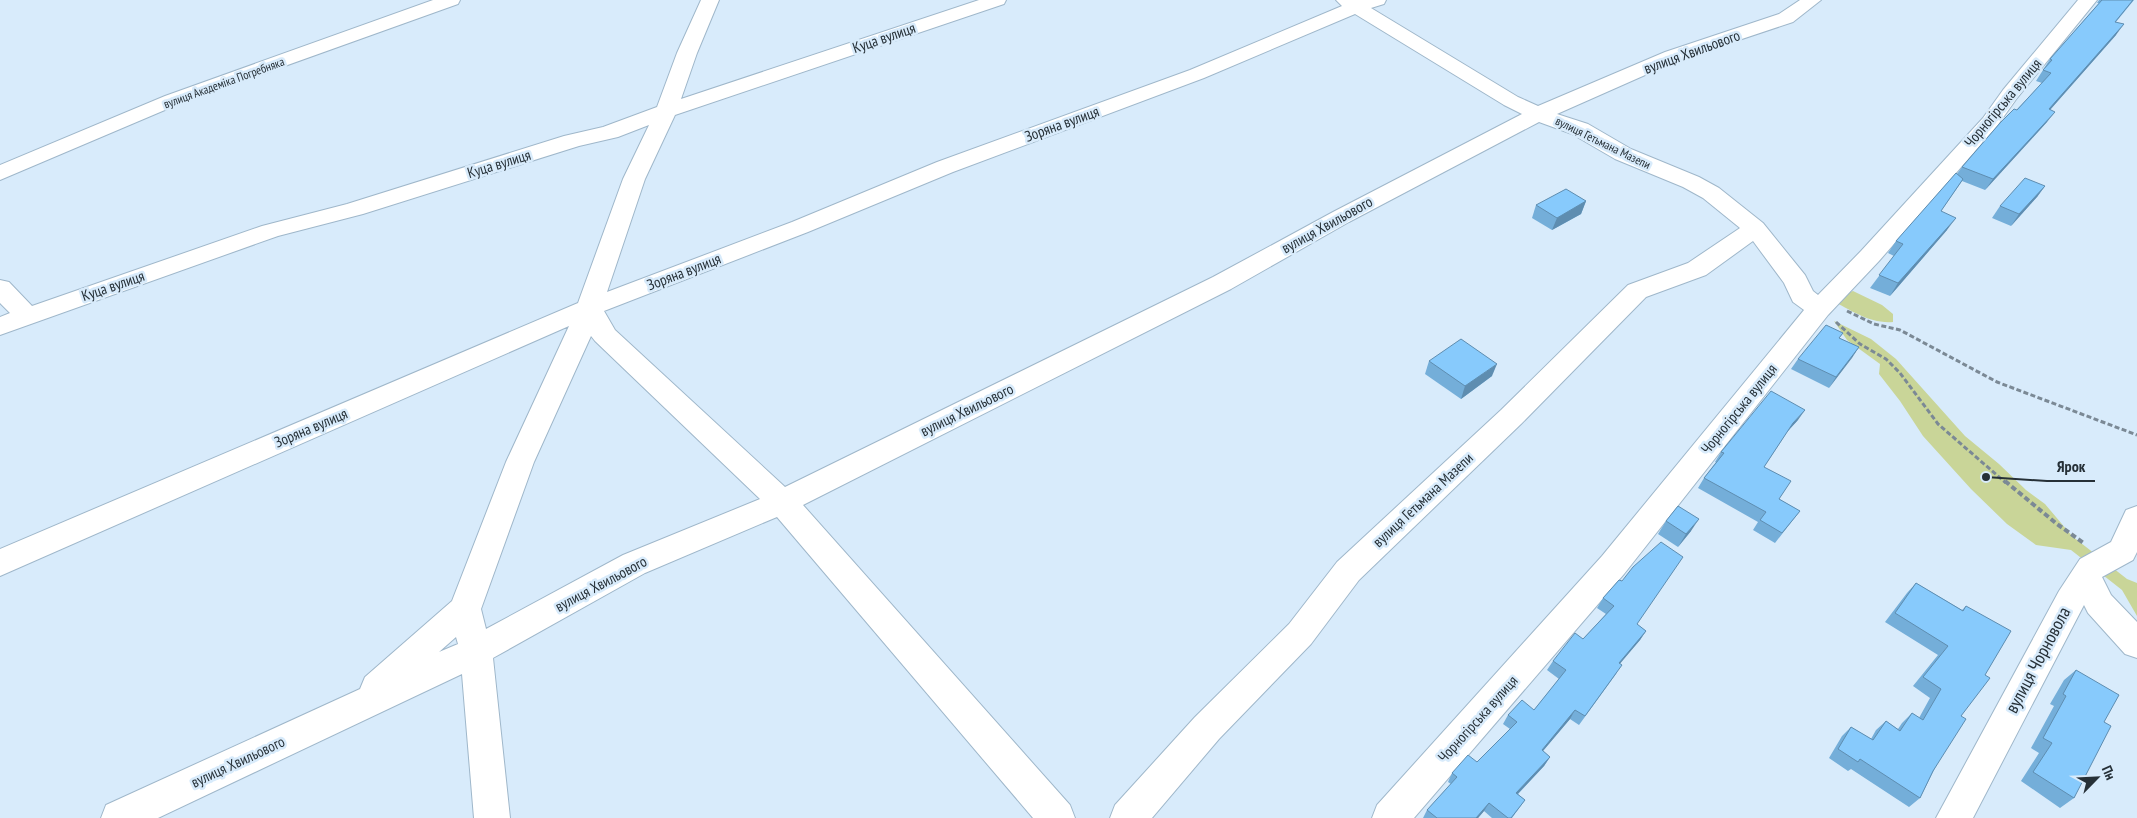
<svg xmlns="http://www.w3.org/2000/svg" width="2137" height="818" viewBox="0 0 2137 818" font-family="'PT Sans Narrow',sans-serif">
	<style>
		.green { fill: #c9d598 }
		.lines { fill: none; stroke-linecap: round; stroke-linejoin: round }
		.minor-casing { stroke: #9fb7ca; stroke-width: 2 }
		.path-far1 { stroke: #7b8995; stroke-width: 3; stroke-dasharray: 5 2.5; stroke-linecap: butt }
		.path { stroke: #7b8995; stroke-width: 4; stroke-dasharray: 5.5 3; stroke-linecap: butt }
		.minor { fill: #fff; fill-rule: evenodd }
		.wall { fill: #74aed9 }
		.shaded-wall { fill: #5e8db0 }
		.building { fill: #87cafc; stroke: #5e8db0 }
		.labels { text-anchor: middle; stroke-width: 5; stroke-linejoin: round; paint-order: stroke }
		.far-street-label { font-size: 12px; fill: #263037; stroke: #d8ebfb }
		.street-label { font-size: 15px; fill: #263037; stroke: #d8ebfb }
		.near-street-label { font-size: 18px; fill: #263037; stroke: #d8ebfb }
		.leader { fill: none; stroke: #263037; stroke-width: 2 }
		.callout-dot { fill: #263037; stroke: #d8ebfb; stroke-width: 2 }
		.callout-label { font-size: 16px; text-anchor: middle; font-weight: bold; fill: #263037; stroke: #d8ebfb; stroke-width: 5; stroke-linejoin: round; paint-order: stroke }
	</style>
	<rect width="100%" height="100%" fill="#d8ebfb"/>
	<!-- green -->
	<g class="green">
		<path d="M1853,291L1882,305L1893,314V322C1870,324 1851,310 1831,300Z"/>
		<polygon points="1834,321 1871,339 1896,359 1965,436 1999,464 2026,490 2045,504 2072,536 2127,579 2137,583 2137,616 2122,590 2071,550 2036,545 2007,524 1971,489 1923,436 1900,401 1879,374 1880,364 1847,340"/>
	</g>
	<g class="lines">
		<!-- minor casing -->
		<g class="minor-casing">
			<g id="minor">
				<polygon points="433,0 460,0 458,4 179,104 0,180 0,165 165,96"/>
				<path d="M701,0H719L697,53L681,99L979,0H1006L1004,4L675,115L645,179L607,292L792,222L937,162L1190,70L1342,6L1336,0H1386L1384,4L1371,8L1518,97L1538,106L1665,52L1779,14L1800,0H1821L1793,22L1679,60L1557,114L1588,124L1631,149L1699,177L1719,188L1763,223L1805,275L1813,291L1818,295L1861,251L1983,118L2003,90L2078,0H2097L2017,98L1997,126L1879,261L1828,315L1624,574L1414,818H1372L1377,805L1602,556L1804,310L1793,302L1784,283L1753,241L1706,275L1646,297L1521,424L1359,580L1311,644L1219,739L1152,818H1110L1115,805L1195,717L1289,624L1337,562L1501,410L1628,285L1688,263L1740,228L1703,198L1683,187L1615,159L1572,134L1539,122L1349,222L1231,289L803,505L1070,805L1075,818H1033L777,517L645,573L493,658L510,818H474L462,674L158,818H101L106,805L360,689L365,677L452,601L506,462L569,326L0,576V549L578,303L623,179L649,125L618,137L579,146L363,214L278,236L0,335V317L10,313L0,303V280L9,282L32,306L262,226L347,204L564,136L603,127L657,107L677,53ZM1355,14L1504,105L1522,114L1333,212L1213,277L785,487L615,330L604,311L808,232L953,172L1204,78ZM591,336L595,341L760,499L623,555L486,629L481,609L534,462ZM456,637L458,644L439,652Z"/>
				<polygon points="2137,506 2137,552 2133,560 2102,577 2111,595 2137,622 2137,658 2125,654 2088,613 2084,605 1973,818 1936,818 2059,591 2080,559 2111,542 2126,510"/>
			</g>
		</g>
		<!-- path-far1 -->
		<g class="path-far1">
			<polyline points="1847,311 1874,324 1900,330 1997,382 2137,435"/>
			<polyline points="1836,322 1860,344 1886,359 1900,373 1938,424 2006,483"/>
		</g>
		<!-- path -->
		<polyline class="path" points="2005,481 2057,524 2085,544"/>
		<!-- minor -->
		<use href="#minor" class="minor"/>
	</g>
	<!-- wall -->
	<g class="wall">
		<polygon points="2099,0 2134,0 2116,22 2116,35 2050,110 2047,122 1985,190 1962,181 1941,211 1947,230 1890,296 1870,288 1894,256 1888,253 1896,241 1957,174 1962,167 2042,83 2036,81 2050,59 2099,3 2097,3"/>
		<polygon points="2045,186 2037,197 2011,226 1992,218 2000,206"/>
		<polygon points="1586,201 1581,214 1552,230 1532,218 1536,205"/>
		<polygon points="1843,333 1839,338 1859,347 1829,388 1791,369 1798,359"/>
		<polygon points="1429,361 1492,376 1461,399 1425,374"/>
		<polygon points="1798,420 1787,432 1764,467 1779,499 1800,511 1775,543 1753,530 1758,522 1698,488 1704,478 1716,462 1715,462 1721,452"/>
		<polygon points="1666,521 1691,531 1678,547 1658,534"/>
		<polygon points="1619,580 1637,624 1646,631 1640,640 1620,663 1616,674 1579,725 1570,719 1543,751 1550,757 1544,766 1518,794 1525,800 1512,818 1492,818 1484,811 1478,818 1423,818 1427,810 1451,784 1448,782 1452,773 1477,762 1510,729 1503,724 1508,715 1534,710 1559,679 1547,670 1553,661 1583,639 1606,614 1597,608 1603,598"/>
		<polygon points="1916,583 1962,610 1966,606 1985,675 1961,716 1920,798 1909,807 1851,769 1848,771 1829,758 1842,736 1851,727 1871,739 1876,730 1886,721 1898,729 1902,723 1912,713 1919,718 1930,698 1913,686 1938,655 1885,622 1907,593"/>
		<polygon points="2076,670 2104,722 2074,798 2060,808 2021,781 2039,753 2031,748 2054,706 2050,704 2064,680"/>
	</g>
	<!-- shaded-wall -->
	<g class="shaded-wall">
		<polygon points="2124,24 2116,35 2041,120 2049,109"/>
		<polygon points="2055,112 2047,122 1985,190 1993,179"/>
		<polygon points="2045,186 2037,197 2011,226 2019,214"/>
		<polygon points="1586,201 1581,214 1552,230 1557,218"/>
		<polygon points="1956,218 1947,230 1890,296 1898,283"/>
		<polygon points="1859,347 1852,358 1829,388 1836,377"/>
		<polygon points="1497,364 1492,376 1461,399 1465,386"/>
		<polygon points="1805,410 1798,420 1786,433 1793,423"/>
		<polygon points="1699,519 1691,531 1678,547 1686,534"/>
		<polygon points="1646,631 1640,640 1613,672 1619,663"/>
		<polygon points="1575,710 1570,719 1536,759 1542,750"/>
		<polygon points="1550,757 1544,766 1511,801 1516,793"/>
		<polygon points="1489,803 1484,811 1478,818 1476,818"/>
	</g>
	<!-- building -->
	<g class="building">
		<polygon points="2102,0 2133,0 2115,22 2124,24 2049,109 2055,112 1993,179 1962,167 2000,123 2014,109 2017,110 2051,73 2043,70 2052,60 2050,59"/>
		<polygon points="1956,173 1963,179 1941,211 1956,218 1898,283 1879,275 1903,244 1896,241"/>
		<polygon points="2025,178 2045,186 2019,214 2000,206"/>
		<polygon points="1566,189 1586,201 1557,218 1536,205"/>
		<polygon points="1826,325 1843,333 1839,338 1859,347 1836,377 1798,359"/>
		<polygon points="1461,339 1497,364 1465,386 1429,361"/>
		<polygon points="1771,391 1805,410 1793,423 1764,467 1791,481 1779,499 1800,511 1782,533 1760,520 1766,512 1704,478 1724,453 1721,452"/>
		<polygon points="1678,506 1699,519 1686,534 1666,521"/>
		<polygon points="1661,542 1683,557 1637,624 1646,631 1619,663 1622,665 1585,716 1575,710 1542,750 1550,757 1516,793 1525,800 1511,818 1508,818 1489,803 1476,818 1437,818 1427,810 1457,777 1452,773 1468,755 1477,762 1517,722 1508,715 1522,700 1534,710 1566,670 1553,661 1575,633 1583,639 1614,606 1603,598 1619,580 1622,581 1633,567"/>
		<polygon points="1916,583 1963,611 1966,606 2011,631 1985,675 1990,678 1961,716 1966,719 1933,771 1920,798 1860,759 1858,762 1838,749 1851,727 1873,740 1886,721 1900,731 1912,713 1923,720 1941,689 1923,677 1948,646 1895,613"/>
		<polygon points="2076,670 2119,695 2104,722 2111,726 2074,798 2033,772 2052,743 2043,738 2066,696 2063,694"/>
	</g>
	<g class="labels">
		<!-- far-street labels -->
		<g class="far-street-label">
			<text transform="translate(224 83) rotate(-20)" y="4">вулиця Академіка Погребняка</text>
			<text transform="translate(1603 143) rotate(26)" y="4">вулиця Гетьмана Мазепи</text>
		</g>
		<!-- street labels -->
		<g class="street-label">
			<text transform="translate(884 38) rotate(-19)" y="5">Куца вулиця</text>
			<text transform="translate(1692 52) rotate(-20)" y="5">вулиця Хвильового</text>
			<text transform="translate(2003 103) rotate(-50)" y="5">Чорногірська вулиця</text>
			<text transform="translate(1062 124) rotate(-20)" y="5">Зоряна вулиця</text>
			<text transform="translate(499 164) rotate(-17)" y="5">Куца вулиця</text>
			<text transform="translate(1327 225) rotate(-29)" y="5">вулиця Хвильового</text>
			<text transform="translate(684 272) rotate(-21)" y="5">Зоряна вулиця</text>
			<text transform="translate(113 286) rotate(-19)" y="5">Куца вулиця</text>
			<text transform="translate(1739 409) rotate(-51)" y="5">Чорногірська вулиця</text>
			<text transform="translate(967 410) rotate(-26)" y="5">вулиця Хвильового</text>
			<text transform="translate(311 428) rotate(-23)" y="5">Зоряна вулиця</text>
			<text transform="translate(1423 500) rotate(-43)" y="5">вулиця Гетьмана Мазепи</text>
			<text transform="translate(601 584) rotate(-28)" y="5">вулиця Хвильового</text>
			<text transform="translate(1478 719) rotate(-48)" y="5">Чорногірська вулиця</text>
			<text transform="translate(238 762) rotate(-25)" y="5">вулиця Хвильового</text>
		</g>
		<!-- near-street labels -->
		<g class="near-street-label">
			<text transform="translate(2038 660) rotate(-62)" y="6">вулиця Чорновола</text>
		</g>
	</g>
	<!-- callouts -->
	<path class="leader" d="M1986 477L2047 481H2095"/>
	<circle class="callout-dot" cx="1986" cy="477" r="5"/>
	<g class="callout-label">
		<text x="2071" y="472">Ярок</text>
	</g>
	<!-- north arrow -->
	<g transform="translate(2097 778) rotate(66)" stroke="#d8ebfb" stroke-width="4" paint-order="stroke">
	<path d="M0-4L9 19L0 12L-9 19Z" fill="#263037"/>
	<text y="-8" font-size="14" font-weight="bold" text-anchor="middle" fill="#263037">Пн</text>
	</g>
</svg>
